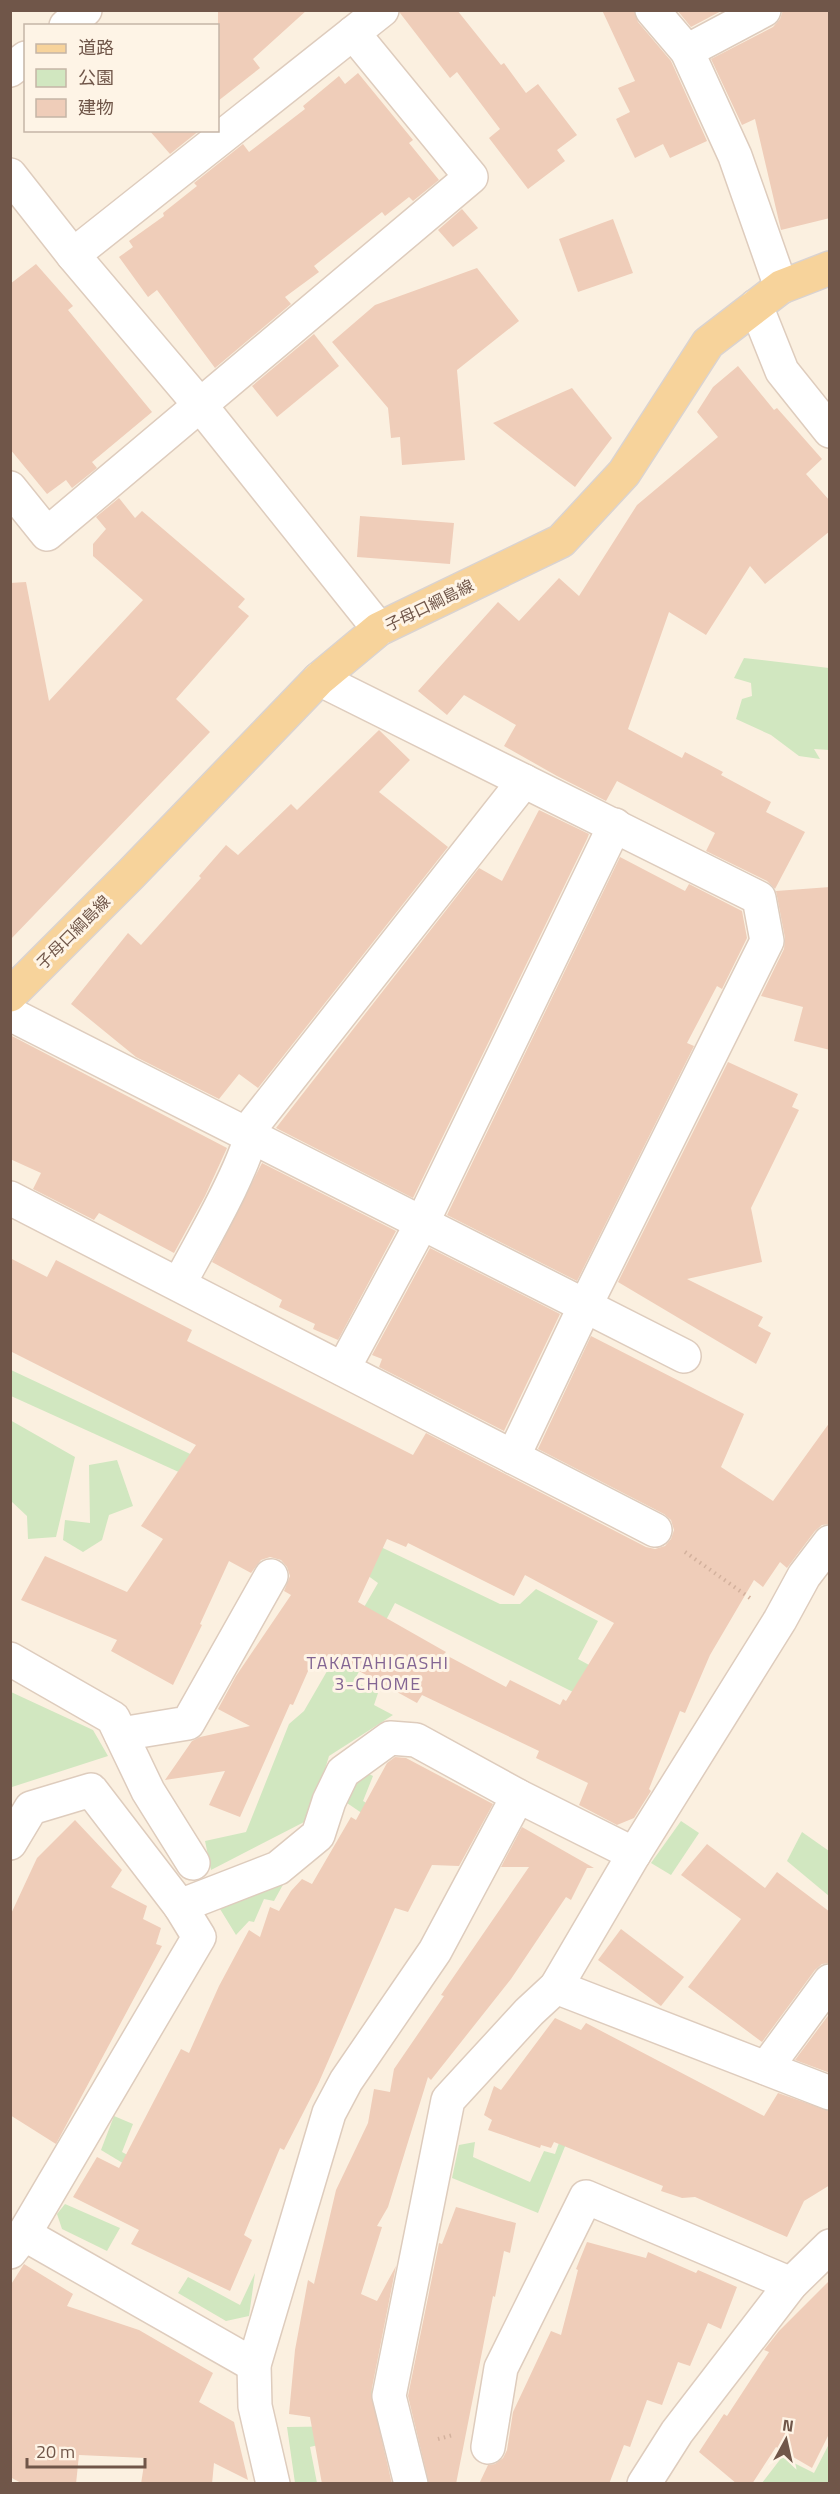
<svg xmlns="http://www.w3.org/2000/svg" width="840" height="2494" viewBox="0 0 840 2494" font-family="'Titillium Web','Noto Sans JP',sans-serif">
	<style>
		.green { fill: #d1e7c0 }
		.building { fill: #efcdb9; fill-rule: evenodd }
		.lines { fill: none; stroke-linecap: round; stroke-linejoin: round }
		.minor-casing { stroke: #deccbd; stroke-width: 36 }
		.major-casing { stroke: #dad3d0; stroke-width: 36 }
		.path { stroke: #d3b19d; stroke-width: 4; stroke-dasharray: 1.5 4.5; stroke-linecap: butt }
		.minor { stroke: #fff; stroke-width: 33 }
		.major { stroke: #f7d39b; stroke-width: 33 }
		.labels { text-anchor: middle; stroke-width: 6; stroke-linejoin: round; paint-order: stroke }
		.street-label { font-size: 16px; fill: #705649; stroke: #fef4e6 }
		.neighbourhood-label { font-size: 18px; letter-spacing: 1.5px; fill: #836593; stroke: #fef4e6 }
	</style>
	<rect width="100%" height="100%" fill="#fbf0e0"/>
	<!-- green -->
	<g class="green">
		<polygon points="744,658 829,668 829,750 814,749 820,759 799,756 771,735 736,719 742,699 752,696 751,683 734,678"/>
		<polygon points="11,1370 340,1524 214,1488 11,1396"/>
		<polygon points="10,1420 75,1457 56,1537 28,1539 27,1516 11,1501"/>
		<polygon points="117,1460 133,1506 109,1515 102,1540 83,1552 63,1540 65,1520 90,1523 89,1465"/>
		<polygon points="362,1538 500,1604 520,1604 536,1589 598,1621 578,1659 613,1678 603,1707 395,1603 354,1681 378,1693 374,1705 393,1715 329,1756 310,1819 211,1870 205,1841 246,1832 289,1724 304,1711 378,1583 346,1560"/>
		<polygon points="11,1692 93,1730 108,1756 12,1787 11,1790"/>
		<polygon points="365,1772 373,1776 363,1801 400,1823 394,1835 347,1803 352,1784"/>
		<polygon points="681,1821 699,1833 671,1875 651,1863"/>
		<polygon points="802,1832 829,1851 829,1896 787,1861"/>
		<polygon points="285,1881 274,1901 264,1899 254,1922 249,1921 236,1935 220,1909"/>
		<polygon points="583,2102 538,2213 452,2178 459,2145 475,2142 473,2157 530,2182 544,2151 555,2154 572,2106"/>
		<polygon points="114,2116 133,2124 122,2152 176,2181 171,2192 101,2150"/>
		<polygon points="65,2204 120,2228 107,2251 62,2229 57,2214"/>
		<polygon points="255,2273 249,2316 226,2321 178,2293 188,2277 240,2305"/>
		<polygon points="370,2381 379,2430 310,2447 317,2483 295,2483 287,2427 363,2426"/>
		<polygon points="829,2444 829,2483 762,2483 782,2457 814,2473"/>
	</g>
	<!-- building -->
	<g class="building">
		<polygon points="218,10 307,10 253,59 260,68 218,101"/>
		<polygon points="400,10 457,10 501,65 504,63 526,93 538,84 577,135 557,150 565,161 528,189 489,138 500,129 457,72 450,78 400,13"/>
		<polygon points="602,10 634,10 638,22 671,61 707,141 670,158 663,144 635,158 616,119 630,112 618,88 635,81"/>
		<polygon points="677,10 723,10 691,27"/>
		<polygon points="783,10 830,10 830,218 781,230 755,119 742,125 711,59 773,27 780,19"/>
		<polygon points="358,73 413,140 409,143 439,180 413,201 409,197 385,216 382,212 314,266 319,272 285,297 291,304 215,368 157,290 148,297 119,257 133,247 129,241 164,216 163,213 197,186 194,183 243,144 249,152 305,109 303,106 339,76 345,84"/>
		<polygon points="149,130 200,130 170,154"/>
		<polygon points="462,209 478,228 453,247 438,230"/>
		<polygon points="613,219 633,273 578,292 559,239"/>
		<polygon points="36,264 73,306 68,310 152,412 92,462 97,468 72,488 66,480 47,494 10,449 10,284"/>
		<polygon points="477,268 519,321 457,370 465,460 402,465 400,437 391,438 388,408 332,342 375,305"/>
		<polygon points="314,334 339,366 277,417 252,386"/>
		<polygon points="738,366 774,410 777,408 822,459 806,474 830,501 830,531 765,584 750,566 706,635 669,612 628,729 682,758 685,752 723,772 721,775 771,802 766,812 805,832 775,889 767,881 706,851 715,833 617,781 606,801 557,776 504,746 516,725 464,695 447,715 418,691 498,602 519,621 559,578 579,596 637,505 718,437 697,412 713,387"/>
		<polygon points="572,388 612,438 575,487 493,423"/>
		<polygon points="119,498 135,518 142,511 245,599 238,607 249,616 176,699 210,732 10,940 10,583 26,582 49,701 143,600 93,556 93,544 106,529 96,517"/>
		<polygon points="360,516 454,523 450,564 357,557"/>
		<polygon points="379,730 410,760 379,792 448,847 258,1088 239,1074 219,1099 136,1057 71,1004 128,933 141,945 201,878 199,876 226,845 238,855 291,804 297,810"/>
		<polygon points="539,810 589,834 587,839 413,1198 276,1128 479,868 502,881"/>
		<polygon points="620,857 685,891 689,884 742,911 747,938 722,989 717,986 687,1043 694,1046 577,1281 447,1215"/>
		<polygon points="830,887 830,1050 794,1041 803,1007 761,996 784,949 785,938 776,891"/>
		<polygon points="10,1035 227,1148 205,1196 174,1253 99,1213 94,1220 33,1189 41,1173 10,1159"/>
		<polygon points="728,1062 798,1094 792,1107 799,1110 751,1208 762,1262 687,1279 763,1317 758,1326 771,1333 756,1364 618,1282"/>
		<polygon points="262,1163 396,1231 338,1340 313,1329 315,1324 279,1307 282,1300 212,1262"/>
		<polygon points="430,1248 560,1314 504,1431 379,1367 382,1359 372,1355"/>
		<path d="M10,1258L47,1277L56,1260L192,1330L187,1341L413,1455L426,1433L646,1547L655,1549L665,1546L671,1539L674,1530L671,1520L664,1514L538,1449L591,1336L744,1414L721,1467L773,1501L830,1422V1524L822,1525L815,1531L787,1568L780,1562L763,1587L754,1580L710,1655L685,1713L680,1711L649,1789L651,1791L634,1818L617,1825L579,1805L588,1783L536,1758L539,1751L422,1695L417,1703L328,1654L326,1659L316,1653L293,1705L290,1704L240,1817L209,1805L225,1771L165,1780L192,1741L200,1737L250,1726L218,1709L236,1676L291,1595L284,1591L290,1576L287,1567L281,1560L270,1557L261,1560L251,1573L229,1561L200,1624L202,1625L173,1685L111,1651L117,1640L21,1600L45,1556L127,1592L163,1539L141,1526L196,1445L10,1351ZM387,1539L406,1547L408,1543L514,1596L525,1575L614,1623L566,1701L563,1699L560,1705L510,1680L506,1687L444,1654L446,1652L358,1602Z"/>
		<polygon points="395,1757 406,1758 493,1804 459,1866 432,1865 408,1912 395,1908 319,2082 284,2150 280,2148 244,2235 252,2240 230,2291 131,2244 139,2230 73,2197 97,2157 119,2168 181,2049 189,2053 219,1986 249,1930 260,1937 270,1907 279,1911 291,1891 302,1879 312,1884 351,1817 356,1820 387,1763"/>
		<polygon points="75,1820 122,1870 111,1887 147,1906 143,1919 161,1928 156,1944 162,1946 56,2144 10,2115 10,1916 37,1858"/>
		<polygon points="522,1827 594,1868 587,1868 571,1900 566,1897 511,1979 431,2080 428,2077 388,2207 377,2226 382,2227 361,2294 377,2301 396,2266 371,2393 392,2484 322,2484 310,2417 289,2414 295,2350 308,2280 314,2284 336,2190 368,2123 374,2089 390,2092 394,2069 444,1996 441,1995 529,1867 501,1867"/>
		<polygon points="707,1844 765,1888 777,1872 830,1912 830,1963 822,1964 815,1970 762,2042 688,1987 741,1919 681,1875"/>
		<polygon points="621,1929 684,1977 661,2006 598,1960"/>
		<polygon points="830,2013 830,2073 795,2060"/>
		<polygon points="555,2018 581,2030 586,2023 764,2116 778,2093 830,2111 830,2185 804,2201 787,2237 695,2197 682,2198 661,2191 663,2186 554,2142 551,2148 541,2145 540,2148 488,2130 492,2120 484,2115 494,2086 501,2090"/>
		<polygon points="456,2207 516,2223 510,2253 504,2251 495,2297 493,2296 456,2484 429,2484 408,2396 439,2243 442,2244"/>
		<polygon points="587,2242 646,2258 648,2252 696,2273 698,2270 737,2287 721,2329 708,2323 690,2366 678,2362 662,2405 647,2400 630,2447 624,2445 609,2484 479,2484 488,2465 495,2464 503,2458 507,2450 513,2412 551,2331 561,2335 578,2270 576,2269"/>
		<polygon points="24,2264 73,2294 67,2306 139,2330 213,2373 199,2402 234,2422 248,2480 214,2463 212,2484 141,2484 145,2458 79,2455 76,2484 23,2484 10,2477 10,2286"/>
		<polygon points="830,2280 830,2432 812,2468 776,2447 752,2484 737,2484 699,2452 724,2414 727,2416 769,2352 764,2350 779,2331"/>
	</g>
	<g class="lines">
		<!-- minor casing -->
		<g class="minor-casing">
			<g id="minor">
				<polyline points="652,10 687,51 735,156 781,287"/>
				<polyline points="66,26 85,10"/>
				<polyline points="687,51 764,10"/>
				<polyline points="10,70 26,58"/>
				<polyline points="10,175 73,255 200,405 379,629"/>
				<polyline points="73,255 382,10"/>
				<polyline points="756,306 782,371 830,431"/>
				<polyline points="10,488 47,534 471,177 353,33"/>
				<polyline points="319,679 759,898 767,941 585,1306 513,1457"/>
				<polyline points="10,1014 684,1356"/>
				<polyline points="10,1198 655,1530"/>
				<path d="M179,1284C196,1252 252,1157 252,1126L524,781"/>
				<polyline points="343,1369 422,1223 615,825"/>
				<polyline points="10,1659 113,1718 148,1791 193,1863"/>
				<polyline points="121,1734 188,1723 271,1576"/>
				<polyline points="10,1843 31,1808 91,1790 180,1906 199,1937 24,2234 10,2252"/>
				<polyline points="180,1906 278,1868 318,1835 329,1801 343,1772 390,1738 416,1740 518,1796 634,1854"/>
				<polyline points="556,1987 830,2093"/>
				<polyline points="766,2068 830,1981"/>
				<polyline points="24,2234 254,2365"/>
				<polyline points="488,2447 501,2368 586,2197 791,2284"/>
				<polyline points="273,2484 255,2406 254,2365 329,2113 346,2081 435,1951 518,1796"/>
				<polyline points="411,2484 389,2396 448,2100 529,2012 556,1987 634,1854 780,1620 804,1576 830,1542"/>
				<polyline points="644,2484 677,2432 791,2284 830,2246"/>
			</g>
		</g>
		<!-- major casing -->
		<g class="major-casing">
			<polyline id="major" points="10,995 131,874 319,679 379,629 561,541 624,473 708,343 781,287 830,268"/>
		</g>
		<!-- path -->
		<g class="path">
			<polyline points="685,1552 750,1598"/>
			<polyline points="438,2439 453,2435"/>
		</g>
		<!-- minor -->
		<use href="#minor" class="minor"/>
		<!-- major -->
		<use href="#major" class="major"/>
	</g>
	<g class="labels">
		<!-- street labels -->
		<g class="street-label">
			<text transform="translate(429 605) rotate(-26)" y="6">子母口綱島線</text>
			<text transform="translate(73 932) rotate(-45)" y="6">子母口綱島線</text>
		</g>
		<!-- neighbourhood labels -->
		<g class="neighbourhood-label">
			<text x="378" y="1669">TAKATAHIGASHI<tspan x="378" dy="21">3-CHOME</tspan></text>
		</g>
	</g>
	<!-- border -->
	<rect width="840" height="2494" fill="none" stroke="#705649" stroke-width="24"/>
	<!-- legend -->
	<rect x="24" y="24" width="195" height="108" fill="#fef4e6" stroke="#c5b5a7" stroke-width="1.5"/>
	<rect x="36" y="44" width="30" height="9" fill="#f7d39b" stroke="#c5b5a7" stroke-width="1.5"/>
	<text x="78" y="54" font-size="18" fill="#705649">道路</text>
	<rect x="36" y="69" width="30" height="18" fill="#d1e7c0" stroke="#c5b5a7" stroke-width="1.5"/>
	<text x="78" y="84" font-size="18" fill="#705649">公園</text>
	<rect x="36" y="99" width="30" height="18" fill="#efcdb9" stroke="#c5b5a7" stroke-width="1.5"/>
	<text x="78" y="114" font-size="18" fill="#705649">建物</text>
	<!-- north arrow -->
	<g transform="translate(786 2440) rotate(8)" stroke="#fef4e6" stroke-width="4.5" paint-order="stroke">
	<path d="M0-4.5L10 22L0 15L-10 22Z" fill="#705649"/>
	<text y="-9" font-size="16" font-weight="bold" text-anchor="middle" fill="#705649">N</text>
	</g>
	<!-- scale -->
	<path d="M27 2458v9h118v-9" fill="none" stroke="#705649" stroke-width="3"/>
	<text x="36" y="2458" font-size="18" fill="#705649" stroke="#fef4e6" stroke-width="4.5" paint-order="stroke">20 m</text>
</svg>
